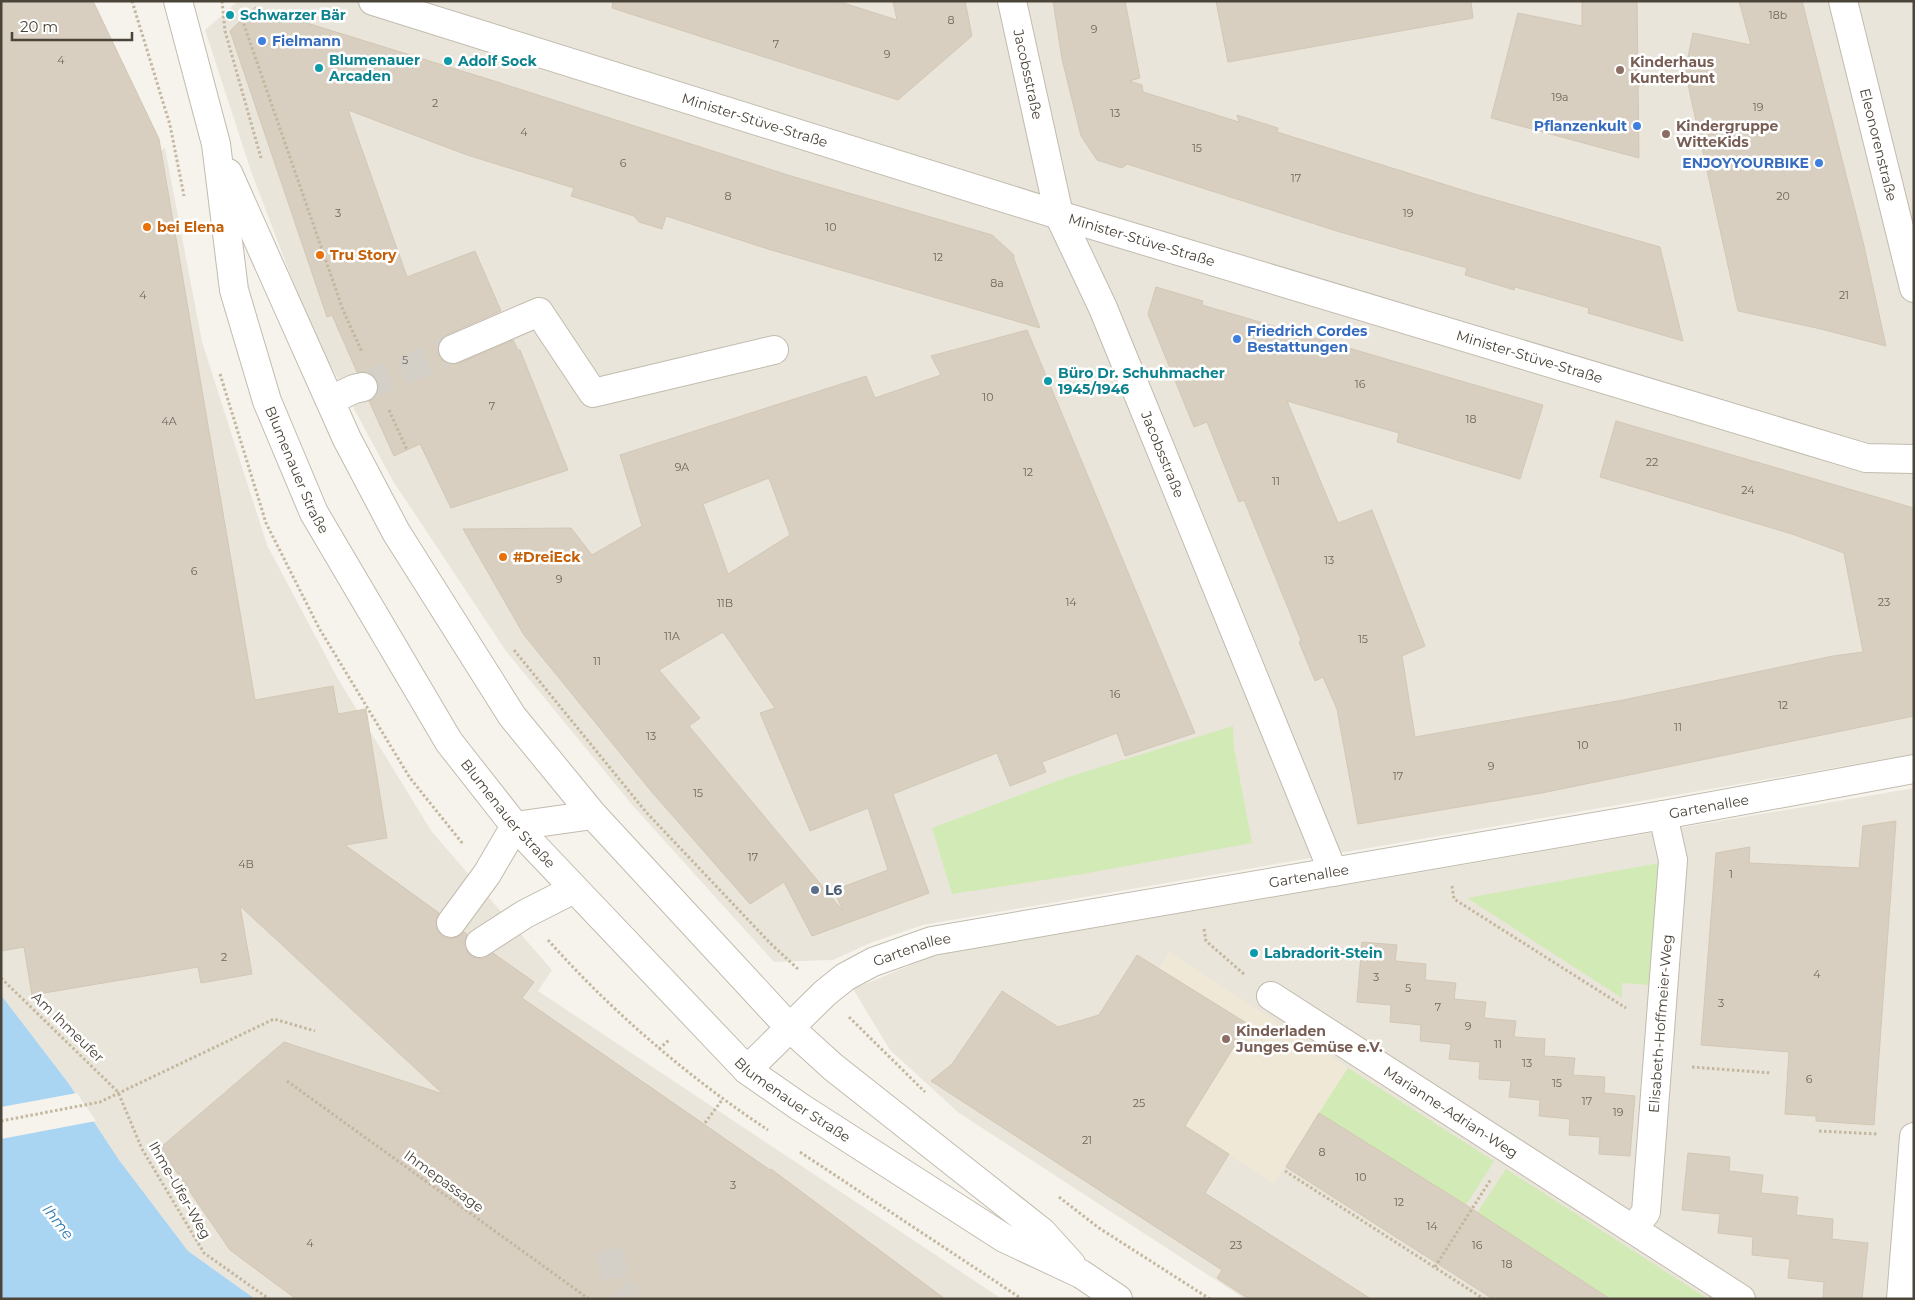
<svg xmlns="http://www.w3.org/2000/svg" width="1915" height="1300" viewBox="0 0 1915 1300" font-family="Montserrat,sans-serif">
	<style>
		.residential { fill: #eae5da }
		.education { fill: #efe8d6 }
		.green { fill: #d2eab5 }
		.water { fill: #a9d4f2 }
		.pier { fill: #f6f3ec }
		.building { fill: #d8cfc1; stroke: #d3c7b4; fill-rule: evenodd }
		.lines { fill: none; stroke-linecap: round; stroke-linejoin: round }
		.minor-tunnel { stroke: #d4d0c8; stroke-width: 28; stroke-dasharray: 28 14; stroke-linecap: butt }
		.minor-casing { stroke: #c2bbae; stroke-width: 30 }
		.path { stroke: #c4b79f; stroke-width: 3; stroke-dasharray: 2.5 2.5; stroke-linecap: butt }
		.minor { stroke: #fff; stroke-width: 28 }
		.culture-dot { fill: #0f9aa8; stroke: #fff; stroke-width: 2 }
		.shop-dot { fill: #3f7fe0; stroke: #fff; stroke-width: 2 }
		.education-dot { fill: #8d6e63; stroke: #fff; stroke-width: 2 }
		.food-dot { fill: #e8710a; stroke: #fff; stroke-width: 2 }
		.service-dot { fill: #5c6f8a; stroke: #fff; stroke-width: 2 }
		.labels { text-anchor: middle; stroke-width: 5; stroke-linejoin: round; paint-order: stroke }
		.number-label { font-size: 11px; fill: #6e675b }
		.culture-label { font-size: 14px; font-weight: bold; fill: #0d838f; stroke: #fff; text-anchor: start }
		.shop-label { font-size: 14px; font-weight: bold; fill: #366cbe; stroke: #fff; text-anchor: start }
		.education-label { font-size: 14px; font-weight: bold; fill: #785e54; stroke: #fff; text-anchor: start }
		.street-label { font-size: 14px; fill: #4b4439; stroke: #fff }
		.food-label { font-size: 14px; font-weight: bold; fill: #c56008; stroke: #fff; text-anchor: start }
		.service-label { font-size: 14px; font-weight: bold; fill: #4e5e75; stroke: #fff; text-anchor: start }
		.water-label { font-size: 15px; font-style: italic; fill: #2e7ab2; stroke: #fff }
	</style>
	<rect width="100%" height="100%" fill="#f6f3ec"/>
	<!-- residential -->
	<g class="residential">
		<polygon points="238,1 1914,1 1914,754 923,925 870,943 833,960 774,962 634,807 506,651 393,481 311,329 251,171 205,30"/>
		<polygon points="165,148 202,342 267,545 338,679 432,832 552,970 538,991 1002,1299 255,1299 188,1251 119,1160 69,1084 1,995 1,233 26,226"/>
		<polygon points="1914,788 1914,1299 1245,1299 959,1113 890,1050 853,989 935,955"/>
	</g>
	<!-- education -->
	<polygon class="education" points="1169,952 1348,1068 1274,1183 1175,1120 1102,1010 1137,955 1159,968"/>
	<!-- green -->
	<g class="green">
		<polygon points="1233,726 1234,748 1252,843 1083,874 952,894 932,828 1065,778"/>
		<polygon points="1659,863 1650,985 1622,983 1622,998 1467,898"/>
		<polygon points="1348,1068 1494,1161 1466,1205 1319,1113"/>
		<polygon points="1506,1169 1708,1299 1610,1299 1477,1213"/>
	</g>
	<!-- water -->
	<polygon class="water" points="1,995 69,1084 119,1160 188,1251 255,1299 1,1299"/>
	<!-- pier -->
	<polygon class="pier" points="77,1093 96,1121 1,1139 1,1107"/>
	<!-- building -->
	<g class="building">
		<polygon points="1,1 93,1 159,139 255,700 333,686 338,714 366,709 387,838 345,845 439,913 436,921 437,929 442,936 450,939 457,937 464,932 467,934 464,943 467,951 472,957 481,959 493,953 534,982 522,998 770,1170 771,1169 945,1299 296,1299 230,1250 160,1148 284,1042 443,1094 240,906 252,974 201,983 198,967 32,995 24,947 1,951"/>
		<polygon points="613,1 837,1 897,20 893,1 965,1 972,36 898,100 612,8"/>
		<polygon points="1053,1 1125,1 1140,78 1129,81 1142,85 1143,92 1239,122 1237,115 1278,128 1277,132 1475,194 1660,247 1683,341 1588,313 1589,308 1515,287 1514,290 1498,285 1465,275 1467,268 1340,232 1127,164 1122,168 1097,160 1081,136 1062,59"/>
		<polygon points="1216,1 1471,1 1473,18 1228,62"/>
		<polygon points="1582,1 1637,1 1639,158 1491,118 1518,13 1582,26"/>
		<polygon points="1739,1 1802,1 1864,246 1886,346 1821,329 1738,311 1685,71 1693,33 1751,45"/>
		<polygon points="255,7 491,80 791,176 992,235 1014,255 1014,259 1040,328 768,249 666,216 662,229 639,222 634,216 571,196 574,188 467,155 348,110 407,277 475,251 501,311 446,335 441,339 438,347 439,356 443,361 451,364 459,363 513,340 518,350 520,350 568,470 451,508 420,444 394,456 369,401 374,398 378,392 378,383 375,377 368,372 357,372 332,315 327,317 230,31"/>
		<polygon points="1156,287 1203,301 1202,305 1543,405 1520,479 1397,442 1399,433 1287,401 1338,523 1372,510 1425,646 1402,656 1415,737 1623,700 1833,656 1863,652 1844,553 1792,534 1600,477 1616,421 1914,508 1914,716 1542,793 1358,824 1337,709 1323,677 1315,681 1299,642 1301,640 1244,500 1239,502 1207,422 1194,427 1148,314"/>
		<path d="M1027,330L1195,733L1125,756L1117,733L1042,762L1046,772L1010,786L997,753L893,794L929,893L812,936L784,882L750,904L651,791L524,635L463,529L571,528L592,555L642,526L620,455L866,376L875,398L941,375L931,356ZM769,478L790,535L728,574L703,504ZM723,632L775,708L760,713L810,831L868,808L888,870L834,890L843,911L689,726L700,718L659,670Z"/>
		<polygon points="1896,821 1874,1125 1816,1121 1816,1116 1785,1114 1789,1052 1701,1045 1716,853 1750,847 1749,863 1859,868 1863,826"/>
		<polygon points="1362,942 1397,945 1395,961 1426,964 1425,980 1456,983 1454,999 1486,1002 1484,1018 1516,1021 1514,1037 1545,1039 1544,1056 1575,1058 1573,1075 1605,1077 1604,1093 1635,1096 1630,1156 1599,1154 1600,1137 1569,1135 1570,1119 1539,1116 1540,1100 1509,1097 1511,1081 1479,1079 1480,1062 1449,1059 1451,1044 1420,1041 1421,1025 1390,1022 1391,1005 1357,1002"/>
		<polygon points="1137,955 1248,1024 1185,1126 1229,1154 1205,1193 1371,1299 1249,1299 1217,1278 1222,1270 931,1081 952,1064 1002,991 1058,1027 1099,1015"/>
		<polygon points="1319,1113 1466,1205 1610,1299 1493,1299 1286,1167"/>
		<polygon points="1688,1153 1730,1157 1729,1171 1763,1175 1761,1193 1798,1197 1796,1215 1833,1219 1832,1239 1868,1243 1862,1299 1823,1299 1824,1282 1788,1278 1790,1259 1752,1255 1753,1237 1718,1233 1720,1214 1682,1210"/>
	</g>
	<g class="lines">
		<!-- minor-tunnel -->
		<g class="minor-tunnel">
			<polyline points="363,387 453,349"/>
			<polyline points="610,1250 616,1288 629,1299"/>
		</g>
		<!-- minor casing -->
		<g class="minor-casing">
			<g id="minor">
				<path id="s1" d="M178,1L216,144L234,290L267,401L314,513L449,742L515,826L747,1070L800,1107L1004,1238L1081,1274L1118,1299"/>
				<path id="s2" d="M373,1L1059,215L1866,458L1914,459"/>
				<path id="s3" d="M1012,1L1059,215L1103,308L1333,872"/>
				<path id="s4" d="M1843,1L1914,288"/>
				<polyline points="228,173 347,439 396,532 512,716 593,815 790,1028 833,1067 1042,1232 1071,1264"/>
				<polyline points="453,349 539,312 593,393 774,350"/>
				<polyline points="331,400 354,389 363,387"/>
				<polyline points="451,923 487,874 515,826 593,815"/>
				<polyline points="480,943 525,914 574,889"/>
				<path id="s5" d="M1271,996L1741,1299"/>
				<path id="s6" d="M747,1070L825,993L845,977L873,962L932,941L1663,815L1914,769"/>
				<path id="s7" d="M1634,1228L1646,1212L1673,860L1663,815"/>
				<polyline points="1901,1299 1914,1137"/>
			</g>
		</g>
		<!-- path -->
		<g class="path">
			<polyline points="132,1 170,125 184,196"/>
			<polyline points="222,1 225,31 261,158"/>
			<polyline points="242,19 343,310 362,352"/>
			<polyline points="1628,81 1639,85 1653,83"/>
			<polyline points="220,374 266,523 319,628 410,778 463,844"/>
			<polyline points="389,410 407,450"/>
			<polyline points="514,650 646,812 770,943 799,970"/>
			<polyline points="1452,886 1454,899 1626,1008"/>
			<polyline points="1204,929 1206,941 1245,975"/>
			<path d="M548,940C612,1012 688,1077 768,1130"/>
			<polyline points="1,978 118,1092 142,1149 204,1253 269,1299"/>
			<polyline points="849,1017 925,1092"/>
			<polyline points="659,1049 669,1040"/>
			<polyline points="1692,1067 1771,1073"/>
			<polyline points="287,1081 589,1299"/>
			<polyline points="1,1121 100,1102 274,1019 315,1031"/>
			<polyline points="705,1123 722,1100"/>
			<polyline points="1819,1131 1878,1134"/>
			<polyline points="800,1152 1022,1299"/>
			<polyline points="1285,1171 1484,1299"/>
			<polyline points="1059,1197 1099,1228 1210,1299"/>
			<polyline points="1435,1267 1491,1179"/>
		</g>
		<!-- minor -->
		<use href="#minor" class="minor"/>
	</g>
	<!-- markers -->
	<g class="culture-dot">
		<circle cx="230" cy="15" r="5"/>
		<circle cx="448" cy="61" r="5"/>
		<circle cx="319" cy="68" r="5"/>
		<circle cx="1048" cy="381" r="5"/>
		<circle cx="1254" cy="953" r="5"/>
	</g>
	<g class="shop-dot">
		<circle cx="262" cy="41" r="5"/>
		<circle cx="1637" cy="126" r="5"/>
		<circle cx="1819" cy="163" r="5"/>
		<circle cx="1237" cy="339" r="5"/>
	</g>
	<g class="education-dot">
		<circle cx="1620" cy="70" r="5"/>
		<circle cx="1666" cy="134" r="5"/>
		<circle cx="1226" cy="1039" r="5"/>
	</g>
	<g class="food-dot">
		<circle cx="147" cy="227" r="5"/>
		<circle cx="320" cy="255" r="5"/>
		<circle cx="503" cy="557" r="5"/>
	</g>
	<circle class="service-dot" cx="815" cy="890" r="5"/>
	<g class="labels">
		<!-- number labels -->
		<g class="number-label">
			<text x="1778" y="19">18b</text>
			<text x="951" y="24">8</text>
			<text x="1094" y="33">9</text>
			<text x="776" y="48">7</text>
			<text x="887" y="58">9</text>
			<text x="61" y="64">4</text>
			<text x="1560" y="101">19a</text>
			<text x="435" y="107">2</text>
			<text x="1758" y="111">19</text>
			<text x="1115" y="117">13</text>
			<text x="524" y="136">4</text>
			<text x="1197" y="152">15</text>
			<text x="623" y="167">6</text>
			<text x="1296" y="182">17</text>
			<text x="728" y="200">8</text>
			<text x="1783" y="200">20</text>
			<text x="338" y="217">3</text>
			<text x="1408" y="217">19</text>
			<text x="831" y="231">10</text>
			<text x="938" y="261">12</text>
			<text x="997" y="287">8a</text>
			<text x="143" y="299">4</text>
			<text x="1844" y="299">21</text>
			<text x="405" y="364">5</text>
			<text x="1360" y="388">16</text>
			<text x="988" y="401">10</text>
			<text x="492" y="410">7</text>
			<text x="1471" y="423">18</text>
			<text x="169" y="425">4A</text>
			<text x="1652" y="466">22</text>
			<text x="682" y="471">9A</text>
			<text x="1028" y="476">12</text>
			<text x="1276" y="485">11</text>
			<text x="1748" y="494">24</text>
			<text x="1329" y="564">13</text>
			<text x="194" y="575">6</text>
			<text x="559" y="583">9</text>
			<text x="1071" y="606">14</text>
			<text x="1884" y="606">23</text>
			<text x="725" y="607">11B</text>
			<text x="672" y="640">11A</text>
			<text x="1363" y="643">15</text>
			<text x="597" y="665">11</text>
			<text x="1115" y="698">16</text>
			<text x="1783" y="709">12</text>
			<text x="1678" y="731">11</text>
			<text x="651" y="740">13</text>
			<text x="1583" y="749">10</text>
			<text x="1491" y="770">9</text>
			<text x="1398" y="780">17</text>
			<text x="698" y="797">15</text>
			<text x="753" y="861">17</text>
			<text x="246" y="868">4B</text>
			<text x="1731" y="878">1</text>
			<text x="224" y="961">2</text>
			<text x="1817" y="978">4</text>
			<text x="1376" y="981">3</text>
			<text x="1408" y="992">5</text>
			<text x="1721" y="1007">3</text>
			<text x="1438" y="1011">7</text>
			<text x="1468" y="1030">9</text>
			<text x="1498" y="1048">11</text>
			<text x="1527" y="1067">13</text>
			<text x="1809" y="1083">6</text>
			<text x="1557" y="1087">15</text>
			<text x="1587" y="1105">17</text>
			<text x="1139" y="1107">25</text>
			<text x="1618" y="1116">19</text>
			<text x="1087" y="1144">21</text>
			<text x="1322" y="1156">8</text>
			<text x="1361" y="1181">10</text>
			<text x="733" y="1189">3</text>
			<text x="1399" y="1206">12</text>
			<text x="1432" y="1230">14</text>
			<text x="310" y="1247">4</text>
			<text x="1236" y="1249">23</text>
			<text x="1477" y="1249">16</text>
			<text x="1507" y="1268">18</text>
		</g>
		<!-- culture labels -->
		<g class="culture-label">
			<text x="240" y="20">Schwarzer Bär</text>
			<text x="329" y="65">Blumenauer<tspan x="329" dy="16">Arcaden</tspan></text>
			<text x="458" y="66">Adolf Sock</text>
			<text x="1058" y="378">Büro Dr. Schuhmacher<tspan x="1058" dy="16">1945/1946</tspan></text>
			<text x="1264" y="958">Labradorit-Stein</text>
		</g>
		<!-- shop labels -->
		<g class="shop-label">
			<text x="272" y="46">Fielmann</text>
			<text x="1627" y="131" text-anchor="end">Pflanzenkult</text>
			<text x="1809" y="168" text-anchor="end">ENJOYYOURBIKE</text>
			<text x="1247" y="336">Friedrich Cordes<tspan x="1247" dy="16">Bestattungen</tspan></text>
		</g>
		<!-- education labels -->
		<g class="education-label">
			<text x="1630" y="67">Kinderhaus<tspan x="1630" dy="16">Kunterbunt</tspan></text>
			<text x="1676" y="131">Kindergruppe<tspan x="1676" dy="16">WitteKids</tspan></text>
			<text x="1236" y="1036">Kinderladen<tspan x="1236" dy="16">Junges Gemüse e.V.</tspan></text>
		</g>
		<!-- street labels -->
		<g class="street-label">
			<text dy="5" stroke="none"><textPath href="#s3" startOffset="75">Jacobsstraße</textPath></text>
			<text dy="5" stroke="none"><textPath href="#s2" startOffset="400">Minister-Stüve-Straße</textPath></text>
			<text dy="5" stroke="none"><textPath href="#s4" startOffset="148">Eleonorenstraße</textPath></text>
			<text dy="5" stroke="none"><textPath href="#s2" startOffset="805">Minister-Stüve-Straße</textPath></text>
			<text dy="5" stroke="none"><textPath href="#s2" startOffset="1210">Minister-Stüve-Straße</textPath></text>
			<text dy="5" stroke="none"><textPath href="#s3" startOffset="480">Jacobsstraße</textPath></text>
			<text dy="5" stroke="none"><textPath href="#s1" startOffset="486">Blumenauer Straße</textPath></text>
			<text dy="5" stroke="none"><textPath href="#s6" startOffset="1018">Gartenallee</textPath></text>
			<text dy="5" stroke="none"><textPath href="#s1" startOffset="891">Blumenauer Straße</textPath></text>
			<text dy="5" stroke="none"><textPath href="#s6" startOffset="612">Gartenallee</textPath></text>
			<text dy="5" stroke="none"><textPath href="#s6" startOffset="208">Gartenallee</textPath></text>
			<text dy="5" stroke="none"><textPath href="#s7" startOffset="209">Elisabeth-Hoffmeier-Weg</textPath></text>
			<text transform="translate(68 1027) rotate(44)" y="5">Am Ihmeufer</text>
			<text dy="5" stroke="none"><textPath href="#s1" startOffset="1296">Blumenauer Straße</textPath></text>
			<text dy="5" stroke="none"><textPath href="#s5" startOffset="214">Marianne-Adrian-Weg</textPath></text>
			<text transform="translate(444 1181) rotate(36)" y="5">Ihmepassage</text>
			<text transform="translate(180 1190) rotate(60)" y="5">Ihme-Ufer-Weg</text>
		</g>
		<!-- food labels -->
		<g class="food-label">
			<text x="157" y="232">bei Elena</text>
			<text x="330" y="260">Tru Story</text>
			<text x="513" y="562">#DreiEck</text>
		</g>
		<!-- service labels -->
		<g class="service-label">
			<text x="825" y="895">L6</text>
		</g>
		<!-- water labels -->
		<g class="water-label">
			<text transform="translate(58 1222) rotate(52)" y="5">Ihme</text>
		</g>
	</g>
	<!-- border -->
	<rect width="1915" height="1300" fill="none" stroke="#4b4439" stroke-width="5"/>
	<!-- scale -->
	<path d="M12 32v8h120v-8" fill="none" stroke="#4b4439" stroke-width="2.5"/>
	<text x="20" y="32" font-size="15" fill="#4b4439" stroke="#ffffff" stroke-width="4" paint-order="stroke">20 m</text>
</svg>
